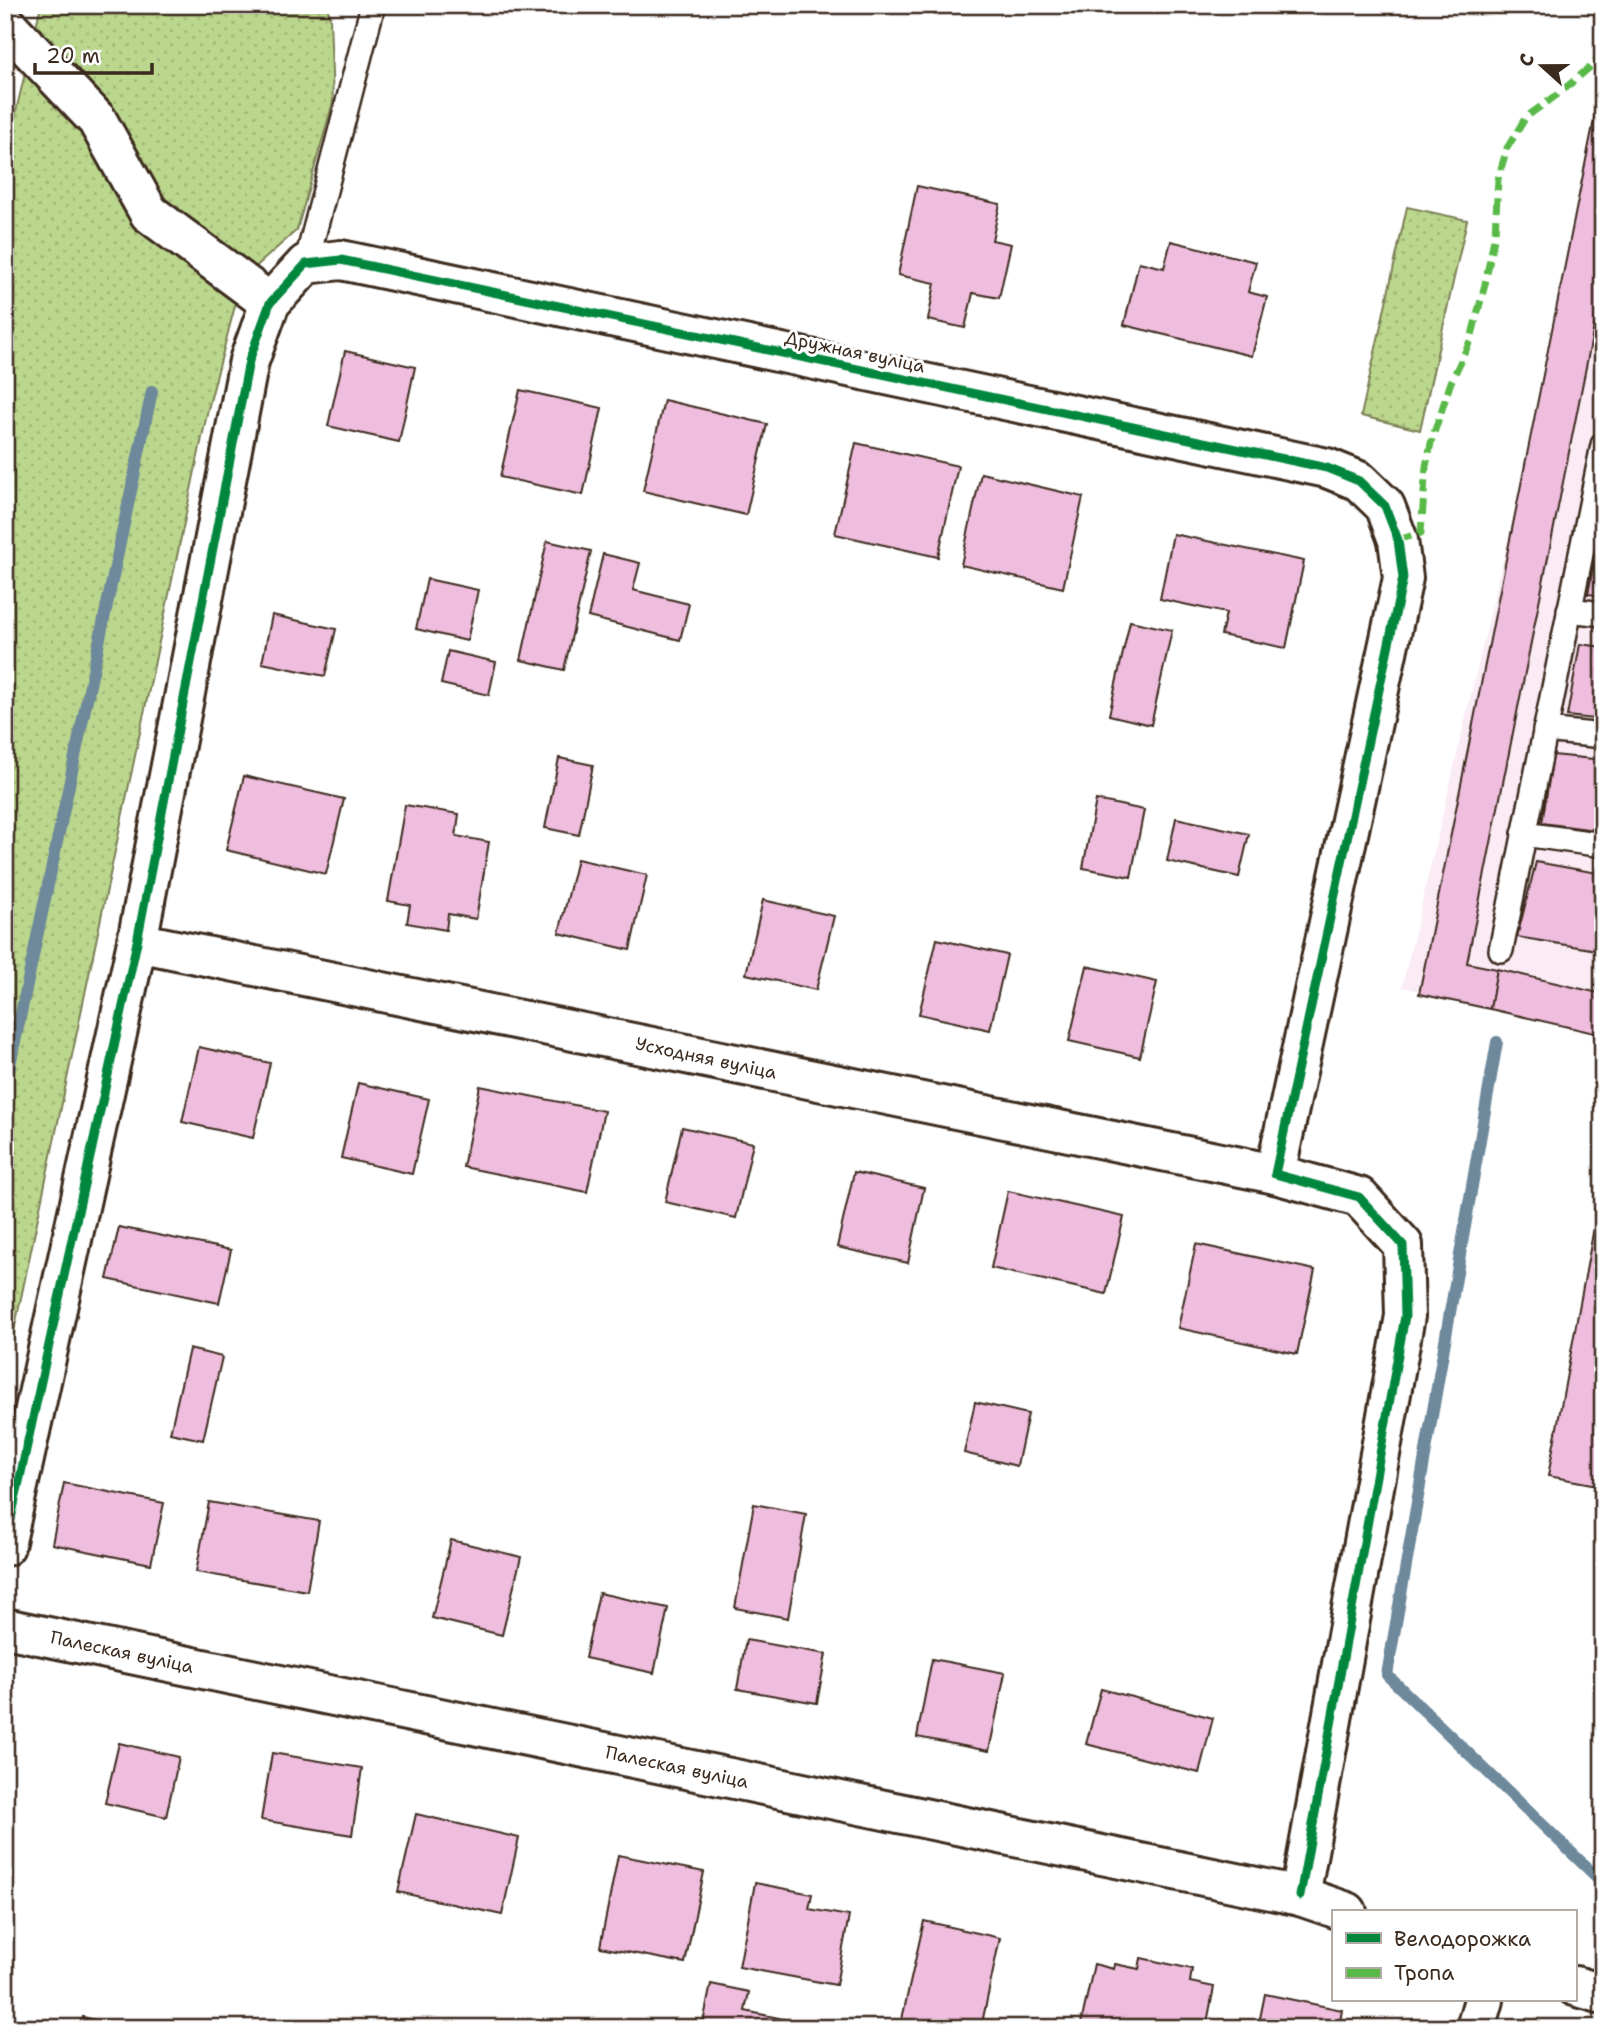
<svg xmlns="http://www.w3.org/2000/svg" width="1608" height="2033" viewBox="0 0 1608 2033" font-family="'Shantell Sans',sans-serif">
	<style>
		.built { fill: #faebf5 }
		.green { fill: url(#green-dots); stroke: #7b8056; stroke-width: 2 }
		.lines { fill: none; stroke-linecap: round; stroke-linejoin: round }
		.stream { stroke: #6d899b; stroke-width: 12 }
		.building { fill: #efbddd; stroke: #3b2a1e; stroke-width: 2 }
		.lane-casing { stroke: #3b2a1e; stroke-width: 28 }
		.street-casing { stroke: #3b2a1e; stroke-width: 44 }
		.lane { stroke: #fff; stroke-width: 23 }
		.street { stroke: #fff; stroke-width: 38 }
		.quiet { stroke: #58b947; stroke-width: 7; stroke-dasharray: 14 7; stroke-linecap: butt }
		.cycleway-casing { stroke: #fff; stroke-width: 13 }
		.cycleway { stroke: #00873e; stroke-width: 9 }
		.labels { text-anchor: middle; stroke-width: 6; stroke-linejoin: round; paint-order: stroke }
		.street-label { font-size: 18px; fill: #3b2a1e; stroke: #fff }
	</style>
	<defs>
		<pattern id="green-dots" width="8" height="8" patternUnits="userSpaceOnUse" patternTransform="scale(1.75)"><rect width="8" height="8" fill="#bbd68d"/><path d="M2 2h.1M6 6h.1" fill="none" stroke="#a2b879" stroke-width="1.8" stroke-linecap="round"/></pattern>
	</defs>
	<rect width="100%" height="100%" fill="#fff"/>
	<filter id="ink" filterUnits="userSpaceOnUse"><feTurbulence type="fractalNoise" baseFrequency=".0143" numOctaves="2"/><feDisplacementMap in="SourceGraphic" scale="14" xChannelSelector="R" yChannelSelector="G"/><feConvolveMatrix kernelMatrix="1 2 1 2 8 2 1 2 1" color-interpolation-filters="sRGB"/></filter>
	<g filter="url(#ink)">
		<!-- built -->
		<polygon class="built" points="1603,136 1603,1030 1402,987"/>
		<!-- green -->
		<g class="green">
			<polygon points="41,5 327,5 330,18 333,102 297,230 242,279 208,409 5,1374 5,158"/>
			<polygon points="1407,207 1467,220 1420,430 1361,416"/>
		</g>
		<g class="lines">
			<!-- stream -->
			<g class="stream">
				<polyline points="1497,1042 1387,1675 1603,1883"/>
				<polyline points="5,1089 152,391"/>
			</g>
		</g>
		<!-- building -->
		<g class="building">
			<polygon points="1603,75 1603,282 1467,963 1497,969 1490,1009 1419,994"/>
			<polygon points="917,186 1000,204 992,240 1011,244 999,298 973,293 965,328 928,320 935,283 898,275"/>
			<polygon points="1171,241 1256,262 1248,292 1267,297 1252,356 1124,325 1139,262 1164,268"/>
			<polygon points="345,351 415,367 399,442 328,426"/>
			<polygon points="520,390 602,408 583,495 500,477"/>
			<polygon points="664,400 767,424 746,515 643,491"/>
			<polygon points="856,443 958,466 938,557 835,534"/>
			<polygon points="981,473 1083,497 1063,588 961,565"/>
			<polygon points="1602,521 1603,521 1603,596 1588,594"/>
			<polygon points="1173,534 1304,561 1286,648 1221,635 1226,613 1160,599"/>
			<polygon points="547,541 591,551 564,670 521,660"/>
			<polygon points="603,554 640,563 633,590 689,604 680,640 588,617"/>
			<polygon points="427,579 478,590 467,641 416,629"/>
			<polygon points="272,615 336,629 325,676 262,663"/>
			<polygon points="1130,621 1172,630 1151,725 1109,715"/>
			<polygon points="1580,644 1603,647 1603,720 1567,716"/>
			<polygon points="448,651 496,662 489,695 441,684"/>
			<polygon points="1553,755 1603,760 1603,831 1542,823"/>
			<polygon points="559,758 593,765 579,835 545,828"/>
			<polygon points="244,776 344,799 326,874 226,850"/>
			<polygon points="1096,800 1144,810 1131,877 1083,868"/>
			<polygon points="405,805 459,814 456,836 489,842 476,919 448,914 446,930 407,923 410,905 388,901"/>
			<polygon points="1176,818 1249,834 1239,877 1167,861"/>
			<polygon points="577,859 647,875 630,950 559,933"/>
			<polygon points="1536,862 1603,874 1603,951 1517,937"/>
			<polygon points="763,900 834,916 816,990 746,974"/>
			<polygon points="937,939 1007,955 990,1030 919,1014"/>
			<polygon points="1087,966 1157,982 1140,1057 1069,1041"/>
			<polygon points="1497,969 1603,994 1603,1035 1490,1009"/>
			<polygon points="199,1047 270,1063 253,1138 182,1122"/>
			<polygon points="358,1083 429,1099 412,1174 341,1158"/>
			<polygon points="480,1086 604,1111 587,1192 463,1167"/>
			<polygon points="682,1127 753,1143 736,1218 665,1202"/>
			<polygon points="854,1172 924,1188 908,1263 837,1247"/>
			<polygon points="1603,1179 1603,1486 1548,1476"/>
			<polygon points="1008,1191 1124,1217 1106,1294 991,1268"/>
			<polygon points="119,1227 231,1250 219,1303 107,1279"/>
			<polygon points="1196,1244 1315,1270 1297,1354 1178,1328"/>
			<polygon points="189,1349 222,1357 203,1440 170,1433"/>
			<polygon points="975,1402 1028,1414 1017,1466 964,1453"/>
			<polygon points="64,1483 164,1503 151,1564 52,1544"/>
			<polygon points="209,1502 319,1521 307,1591 196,1572"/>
			<polygon points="754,1504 806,1514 788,1618 735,1608"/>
			<polygon points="451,1540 521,1557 502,1635 432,1618"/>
			<polygon points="599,1593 668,1608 654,1673 585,1658"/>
			<polygon points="746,1640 826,1654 817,1703 737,1689"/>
			<polygon points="932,1659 1005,1673 989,1751 917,1737"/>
			<polygon points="1101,1689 1213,1718 1199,1773 1086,1744"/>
			<polygon points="119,1743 179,1757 166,1817 105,1803"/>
			<polygon points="272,1753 362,1768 352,1835 261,1820"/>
			<polygon points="416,1814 519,1838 502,1915 398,1892"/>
			<polygon points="618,1855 704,1872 685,1963 600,1947"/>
			<polygon points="755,1883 812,1894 809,1909 849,1916 836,1985 739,1967"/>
			<polygon points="924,1921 1000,1938 981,2028 900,2028"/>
			<polygon points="1141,1958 1192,1969 1190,1982 1214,1987 1206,2028 1080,2028 1094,1964 1114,1969 1115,1964 1139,1969"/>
			<polygon points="711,1984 749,1992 745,2011 812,2025 812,2028 702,2028"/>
			<polygon points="1265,1994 1342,2010 1339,2028 1258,2028"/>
			<polygon points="83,2017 127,2028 80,2028"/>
		</g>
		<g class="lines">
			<!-- lane casing -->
			<g class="lane-casing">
				<g id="lane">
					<polyline points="306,264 373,5"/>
					<polyline points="1569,610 1603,614"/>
					<polyline points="1545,730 1603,736"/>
					<polyline points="1524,834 1603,845"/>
					<polyline points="1501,950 1603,445"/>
				</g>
			</g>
			<!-- street casing -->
			<g class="street-casing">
				<g id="street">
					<polyline points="5,23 97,120 149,213 270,303"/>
					<polyline points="137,942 1275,1174"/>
					<polyline points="5,1546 137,942 249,361 270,303 306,264 341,260 1327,468 1359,481 1385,506 1398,540 1403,578 1275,1174 1359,1197 1403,1245 1405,1316 1300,1896"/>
					<polyline points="5,1628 1300,1896 1347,1912"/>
					<polyline points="1575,1986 1603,1994"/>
					<polyline points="1476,2028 1484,2000"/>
				</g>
			</g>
			<!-- lane -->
			<use href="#lane" class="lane"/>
			<!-- street -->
			<use href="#street" class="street"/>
			<!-- quiet -->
			<polyline class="quiet" points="1398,540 1421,533 1426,466 1432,439 1451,382 1471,339 1485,284 1495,234 1498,179 1507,148 1526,117 1557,95 1589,68 1603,53"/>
			<!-- cycleway casing -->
			<g class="cycleway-casing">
				<polyline id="cycleway" points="5,1546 137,942 249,361 270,303 306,264 341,260 1327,468 1359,481 1385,506 1398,540 1403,578 1275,1174 1359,1197 1403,1245 1405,1316 1300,1896"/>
			</g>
			<!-- cycleway -->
			<use href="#cycleway" class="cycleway"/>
		</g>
	</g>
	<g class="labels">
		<!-- street labels -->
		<g class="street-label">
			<text transform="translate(855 352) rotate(12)" y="6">Дружная вуліца</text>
			<text transform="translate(706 1058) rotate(12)" y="6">Усходняя вуліца</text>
			<text transform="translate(122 1652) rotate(12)" y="6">Палеская вуліца</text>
			<text transform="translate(677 1767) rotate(12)" y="6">Палеская вуліца</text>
		</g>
	</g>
	<!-- margin -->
	<rect width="1608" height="2033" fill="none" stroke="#fff" stroke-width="28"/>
	<rect x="14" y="14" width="1580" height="2005" fill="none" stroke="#3b2a1e" stroke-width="2.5" filter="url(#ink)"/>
	<!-- legend -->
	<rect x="1332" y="1910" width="245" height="91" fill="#ffffff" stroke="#b1aaa5" stroke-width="2"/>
	<rect x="1346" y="1933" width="35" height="10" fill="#00873e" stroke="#b1aaa5" stroke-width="2"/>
	<text x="1394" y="1946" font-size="21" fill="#3b2a1e">Велодорожка</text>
	<rect x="1346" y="1968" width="35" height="10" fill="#58b947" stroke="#b1aaa5" stroke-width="2"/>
	<text x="1394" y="1980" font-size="21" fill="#3b2a1e">Тропа</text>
	<!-- north arrow -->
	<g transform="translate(1542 66) rotate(291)" stroke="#ffffff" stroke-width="5" paint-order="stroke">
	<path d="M0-5L12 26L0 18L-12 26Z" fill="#3b2a1e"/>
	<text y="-10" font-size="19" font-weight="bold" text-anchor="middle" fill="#3b2a1e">С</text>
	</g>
	<!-- scale -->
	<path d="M35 63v10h117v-10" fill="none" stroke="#3b2a1e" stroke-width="3.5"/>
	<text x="46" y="63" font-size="21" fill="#3b2a1e" stroke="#ffffff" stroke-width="5" paint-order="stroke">20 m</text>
</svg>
